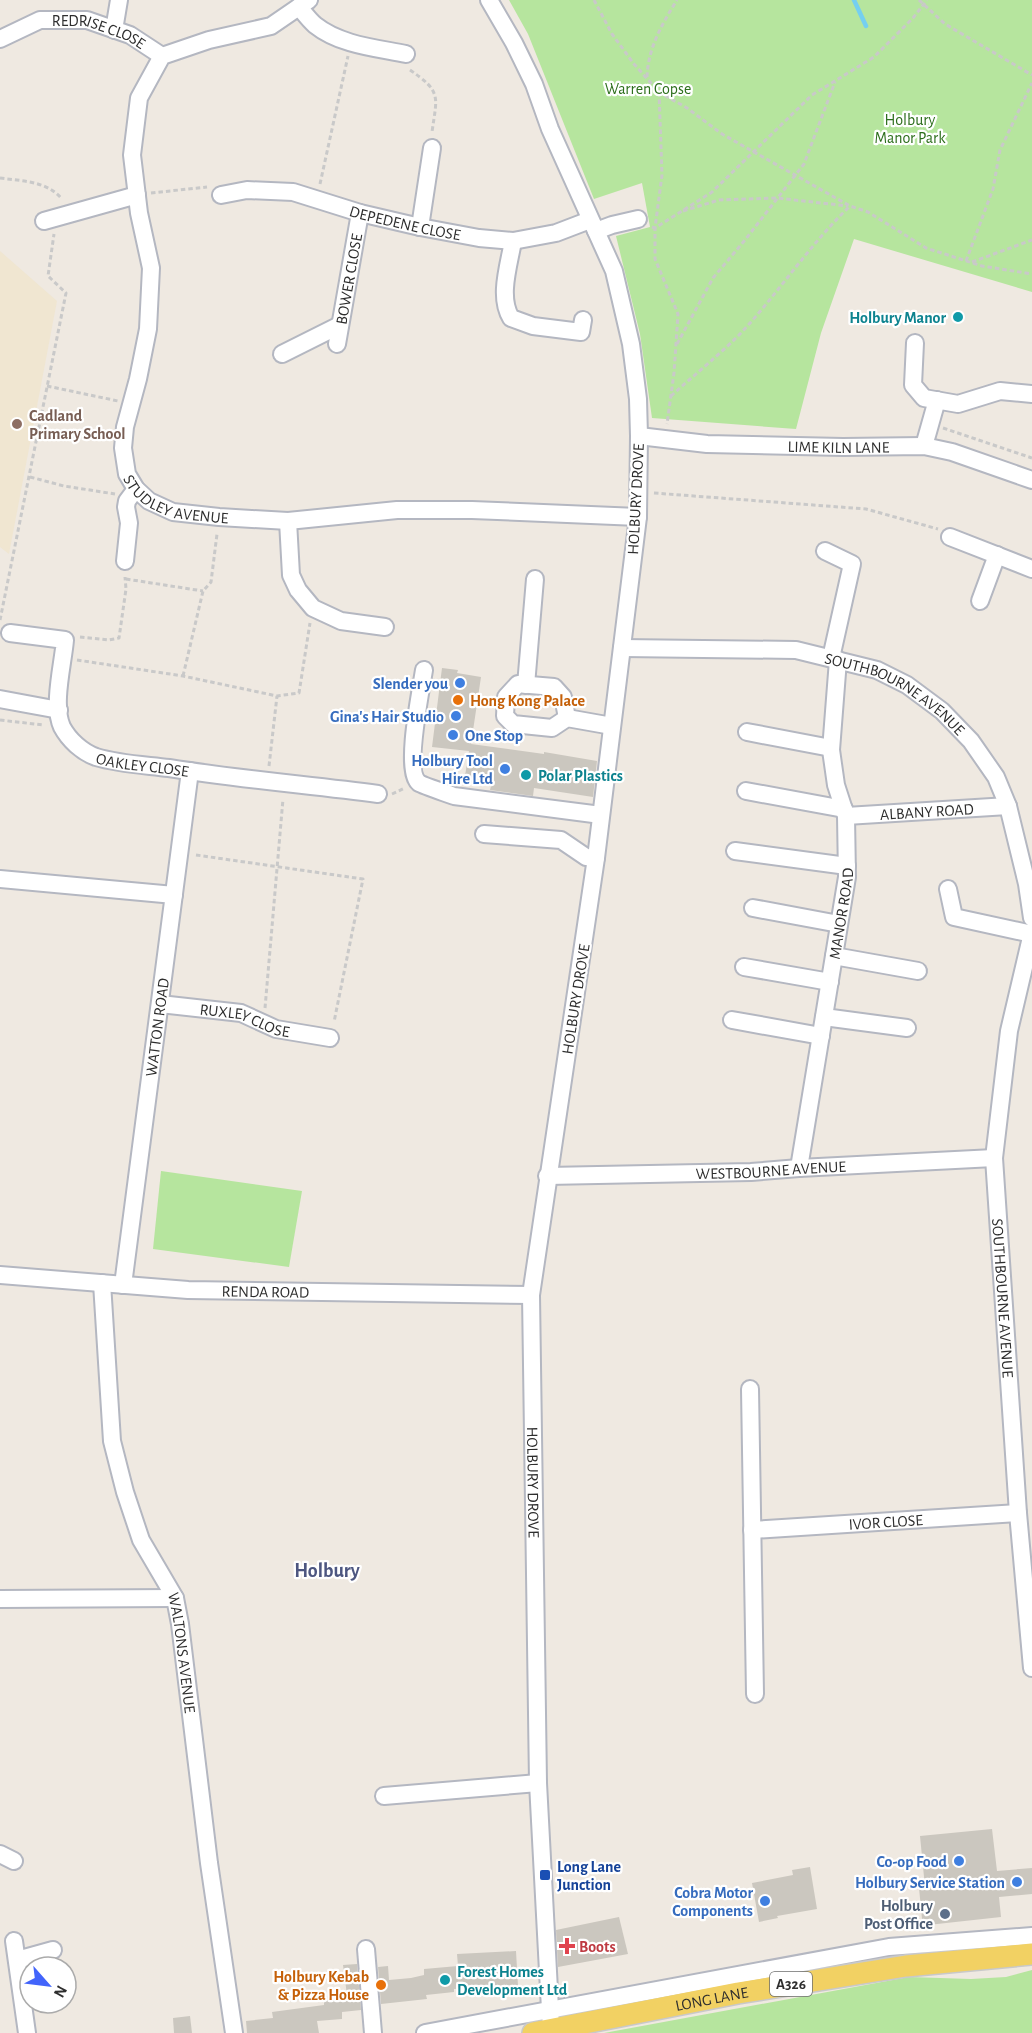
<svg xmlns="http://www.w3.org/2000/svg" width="1032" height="2033" viewBox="0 0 1032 2033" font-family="'Alegreya Sans',sans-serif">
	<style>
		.education { fill: #f0e6d1 }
		.green { fill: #b6e59e }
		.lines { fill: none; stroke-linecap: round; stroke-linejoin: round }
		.stream { stroke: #75cff0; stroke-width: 4.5 }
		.building { fill: #cbc7bf }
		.minor-casing { stroke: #b4b7c1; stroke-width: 20 }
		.major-casing { stroke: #c9c9c9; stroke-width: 24 }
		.path { stroke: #c9c9c9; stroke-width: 3; stroke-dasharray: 4.5 3; stroke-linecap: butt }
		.minor { stroke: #fff; stroke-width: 16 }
		.major { stroke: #f2d163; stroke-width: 21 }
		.culture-dot { fill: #0f9aa8; stroke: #fff; stroke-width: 2 }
		.education-dot { fill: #8d6e63; stroke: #fff; stroke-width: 2 }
		.shop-dot { fill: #3f7fe0; stroke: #fff; stroke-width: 2 }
		.food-dot { fill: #e8710a; stroke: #fff; stroke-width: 2 }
		.transit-dot { fill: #1a4fb4; stroke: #fff; stroke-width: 2 }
		.service-dot { fill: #5c6f8a; stroke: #fff; stroke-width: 2 }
		.health-dot { fill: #e0444e; stroke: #fff; stroke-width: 2 }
		.labels { text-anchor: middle; stroke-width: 4.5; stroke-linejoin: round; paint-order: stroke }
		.shield { fill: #fff; stroke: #6d6d6d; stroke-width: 1.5 }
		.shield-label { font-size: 15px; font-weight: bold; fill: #2e2e2e }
		.street-label { font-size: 16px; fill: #2e2e2e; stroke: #fff }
		.park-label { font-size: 16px; fill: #2c6e1b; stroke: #fff }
		.culture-label { font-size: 16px; font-weight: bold; fill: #0d838f; stroke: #fff; text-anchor: start }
		.education-label { font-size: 16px; font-weight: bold; fill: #785e54; stroke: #fff; text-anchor: start }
		.shop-label { font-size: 16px; font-weight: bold; fill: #366cbe; stroke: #fff; text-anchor: end }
		.food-label { font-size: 16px; font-weight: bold; fill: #c56008; stroke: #fff; text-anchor: start }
		.transit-label { font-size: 16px; font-weight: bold; fill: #164399; stroke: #fff; text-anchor: start }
		.service-label { font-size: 16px; font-weight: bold; fill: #4e5e75; stroke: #fff; text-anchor: end }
		.health-label { font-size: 16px; font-weight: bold; fill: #be3a42; stroke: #fff; text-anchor: start }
		.quarter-label { font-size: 20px; font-weight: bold; fill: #4d5680; stroke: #fff }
	</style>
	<rect width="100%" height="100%" fill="#efe9e1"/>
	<!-- education -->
	<polygon class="education" points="0,251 57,301 9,554 0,547"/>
	<!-- green -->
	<g class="green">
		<polygon points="509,0 1032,0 1032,292 854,239 821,333 796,429 652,418 640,334 616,236 650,227 642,183 594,199 528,34"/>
		<polygon points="161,1171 302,1191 289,1267 153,1249"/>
		<polygon points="1032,1970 1032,2033 604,2033 909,1977 971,1979 1006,1977"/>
	</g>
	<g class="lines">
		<!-- stream -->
		<polyline class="stream" points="854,0 866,26"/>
	</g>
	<!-- building -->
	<g class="building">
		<polygon points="442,668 458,670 457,673 481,677 471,744 544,754 544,752 597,761 593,797 534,788 533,796 490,790 491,786 464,782 469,751 432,747"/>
		<polygon points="992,1829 997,1871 1032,1868 1032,1894 999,1897 1001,1917 928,1925 927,1919 922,1919 919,1888 925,1887 920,1836"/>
		<polygon points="810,1867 817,1909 777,1916 778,1918 759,1922 752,1883 793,1875 792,1870"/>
		<polygon points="619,1917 628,1954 558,1967 556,1930"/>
		<polygon points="516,1951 518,1986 454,1989 454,1992 426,1995 427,1999 381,2004 378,1967 388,1966 389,1980 411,1978 424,1975 424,1969 458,1966 457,1954"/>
		<polygon points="357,1964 361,2010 342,2012 342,2019 317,2021 319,2033 247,2033 246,2021 273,2018 272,2012 324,2005 324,1997 347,1995 343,1965"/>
		<polygon points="190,2016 192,2033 174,2033 173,2018"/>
	</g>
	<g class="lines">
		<!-- minor casing -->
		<g class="minor-casing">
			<g id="minor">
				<path id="s1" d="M309,0L271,26L209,40L162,56L139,98L132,155L139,213L151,268L148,329L138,379L125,427L123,448L127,474L136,489L149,501L173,512L219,517L288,521L397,510H472L638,517"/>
				<path id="s2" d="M489,0L514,43L534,84L550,129L614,271L631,344L638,399L639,436L638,517L596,858L531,1295L538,1783L551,2028"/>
				<path d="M299,7C304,13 309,20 315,25C340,45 376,48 406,54"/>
				<polyline points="114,30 119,0"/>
				<path id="s3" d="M0,39L40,20H87L130,35L162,56"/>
				<path id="s4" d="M221,195L247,190L293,192L360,213L420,227L479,238L513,241L556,233L590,220"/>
				<polyline points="44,221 137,195"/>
				<polyline points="420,227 432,148"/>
				<polyline points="596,231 612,225 638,219"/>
				<path d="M513,241C509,265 498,297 511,318L533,326L581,332L583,320"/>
				<polyline points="915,343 913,385 924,398 958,404 1000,391 1032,394"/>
				<path id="s5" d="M337,344L360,213"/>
				<polyline points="282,354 340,325"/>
				<path id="s6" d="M639,436L707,444L843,447L924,446L952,452L1032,480"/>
				<polyline points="924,446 937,400"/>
				<polyline points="288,521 291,575 298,590 313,608 341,621 385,627"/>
				<polyline points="950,537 1032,569"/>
				<polyline points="825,551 852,564 831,658"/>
				<polyline points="125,561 129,523 126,507 127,501 136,489"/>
				<polyline points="980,601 997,555"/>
				<path id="s7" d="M10,633L65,640C63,664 52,705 62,727C69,740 82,752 96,757C119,764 145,765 169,768C238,779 309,785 378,794"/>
				<path id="s8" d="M622,648L796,650L877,670L907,685L942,711L971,741L996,777L1008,806L1027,884L1032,918"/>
				<path d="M424,670C421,690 404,771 419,783C424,786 446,793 454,796L601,815"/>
				<polyline points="526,685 535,579"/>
				<polyline points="0,699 59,710"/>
				<polyline points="567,718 563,697 554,687 518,684 506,697 505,716 513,724 552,728 567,718 612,726"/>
				<polyline points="747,732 831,748"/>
				<polyline points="746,791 844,809"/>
				<path id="s9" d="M846,816L1008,806"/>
				<polyline points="484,834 561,840 586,857 596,858"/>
				<polyline points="735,851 847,866"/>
				<polyline points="0,879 174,895"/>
				<polyline points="948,889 954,917 1032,934"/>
				<polyline points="753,908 839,924"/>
				<path id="s10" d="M1032,933L1009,1031L994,1158L1018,1513L1032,1668"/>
				<polyline points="834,956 918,971"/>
				<polyline points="744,967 830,982"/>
				<path id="s11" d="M160,1004L241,1013L276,1029L330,1038"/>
				<polyline points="824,1017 907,1028"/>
				<polyline points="732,1020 821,1036"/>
				<path id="s12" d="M799,1168L847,877L846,816L836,785L831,750L838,660"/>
				<path id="s13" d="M547,1176L751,1172L799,1168L994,1158"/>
				<path id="s14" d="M0,1275L188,1290L531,1295"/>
				<path id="s15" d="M102,1283L112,1441L125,1492L141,1540L175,1598L180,1624L209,1863L234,2033"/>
				<path id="s16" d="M123,1285L190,771"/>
				<polyline points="750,1389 755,1694"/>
				<path id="s17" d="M752,1530L1018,1513"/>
				<polyline points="0,1599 175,1598"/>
				<polyline points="384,1796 538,1783"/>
				<polyline points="0,1854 14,1861"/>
				<polyline points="14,1941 27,2033"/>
				<polyline points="366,1949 373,2033"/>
				<polyline points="17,1960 53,1950"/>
				<polyline points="425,2033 889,1947 1032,1936"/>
			</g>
		</g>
		<!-- major casing -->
		<g class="major-casing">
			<g id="major">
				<path id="s18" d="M533,2033L738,1993L906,1966L1032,1954"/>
			</g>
		</g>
		<!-- path -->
		<g class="path">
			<polyline points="594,0 612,34 634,64 659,92 687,108 722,134 850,206 868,212 926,248 982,266 1032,274"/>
			<polyline points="919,0 945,24 1032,75"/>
			<path d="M410,70C442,92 437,96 432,132"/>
			<path d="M647,77C648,48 662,24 677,0"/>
			<polyline points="659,92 662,175 655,228 655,259 678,314 674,373 667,424"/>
			<path d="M0,178C22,181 47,181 62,199"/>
			<polyline points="320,184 348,56"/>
			<polyline points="151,193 207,187"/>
			<polyline points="683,211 719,200 777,198 848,206"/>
			<polyline points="652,227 655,228 712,192 812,95 874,57 913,18 927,0"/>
			<polyline points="966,261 993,189 1000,150 1032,83"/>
			<polyline points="972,262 1032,240"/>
			<polyline points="677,344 713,278 745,240 804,164 835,82"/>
			<polyline points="47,386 118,401"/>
			<path d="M671,396C693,376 718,356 739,335C778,294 809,245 850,206"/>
			<polyline points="943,428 1032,458"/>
			<polyline points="30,477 64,486 115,494"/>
			<polyline points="654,493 866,509 938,529"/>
			<polyline points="126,579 203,591"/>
			<polyline points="0,620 66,293 48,276 54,234"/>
			<polyline points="80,637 109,640 119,638 126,589 125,577"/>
			<polyline points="77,660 183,676 277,696 299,693 310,623"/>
			<polyline points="183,676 203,591 211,582 217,534"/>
			<polyline points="0,720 43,725"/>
			<polyline points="269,766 277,696"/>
			<polyline points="392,794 405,788"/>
			<polyline points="196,855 363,879 334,1022"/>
			<polyline points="265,1008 283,799"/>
		</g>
		<!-- minor -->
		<use href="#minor" class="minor"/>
		<!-- major -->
		<use href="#major" class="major"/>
	</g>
	<!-- markers -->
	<g class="culture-dot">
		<circle cx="958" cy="317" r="6"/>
		<circle cx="526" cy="775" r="6"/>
		<circle cx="445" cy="1980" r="6"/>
	</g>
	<circle class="education-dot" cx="17" cy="424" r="6"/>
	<g class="shop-dot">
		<circle cx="460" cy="683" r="6"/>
		<circle cx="456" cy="716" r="6"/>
		<circle cx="453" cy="735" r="6"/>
		<circle cx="505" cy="769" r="6"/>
		<circle cx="959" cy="1861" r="6"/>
		<circle cx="1017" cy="1882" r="6"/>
		<circle cx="765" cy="1901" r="6"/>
	</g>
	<g class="food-dot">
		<circle cx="458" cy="700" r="6"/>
		<circle cx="381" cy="1985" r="6"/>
	</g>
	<rect class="transit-dot" x="539" y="1869" width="12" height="12" rx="3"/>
	<circle class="service-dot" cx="945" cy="1914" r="6"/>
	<path class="health-dot" d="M564 1937h6v6h6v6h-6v6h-6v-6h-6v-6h6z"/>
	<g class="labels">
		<!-- shield labels -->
		<rect class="shield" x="770" y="1972" width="42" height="24" rx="4.5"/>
		<g class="shield-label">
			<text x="791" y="1989">A326</text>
		</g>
		<!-- street labels -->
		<g class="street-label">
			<text dy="6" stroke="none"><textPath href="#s3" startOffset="105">REDRISE CLOSE</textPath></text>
			<text dy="6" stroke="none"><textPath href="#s4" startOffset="189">DEPEDENE CLOSE</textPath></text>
			<text dy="6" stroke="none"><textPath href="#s5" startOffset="66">BOWER CLOSE</textPath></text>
			<text dy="6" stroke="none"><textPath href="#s6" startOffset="200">LIME KILN LANE</textPath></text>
			<text dy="6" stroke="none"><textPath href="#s1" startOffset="648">STUDLEY AVENUE</textPath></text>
			<text transform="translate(635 499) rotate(-87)" y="6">HOLBURY DROVE</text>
			<text dy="6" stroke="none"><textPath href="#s8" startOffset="284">SOUTHBOURNE AVENUE</textPath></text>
			<text dy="6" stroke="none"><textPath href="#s7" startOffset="237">OAKLEY CLOSE</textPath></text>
			<text dy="6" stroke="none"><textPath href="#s9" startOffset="81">ALBANY ROAD</textPath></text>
			<text dy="6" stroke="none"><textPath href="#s12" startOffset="258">MANOR ROAD</textPath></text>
			<text transform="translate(575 999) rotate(-81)" y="6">HOLBURY DROVE</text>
			<text dy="6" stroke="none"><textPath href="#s11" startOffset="87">RUXLEY CLOSE</textPath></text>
			<text dy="6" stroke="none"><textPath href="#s16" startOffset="260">WATTON ROAD</textPath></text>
			<text dy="6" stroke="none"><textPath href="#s13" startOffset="224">WESTBOURNE AVENUE</textPath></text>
			<text dy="6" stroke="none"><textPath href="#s14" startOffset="266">RENDA ROAD</textPath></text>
			<text dy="6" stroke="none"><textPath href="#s10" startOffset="369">SOUTHBOURNE AVENUE</textPath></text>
			<text dy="6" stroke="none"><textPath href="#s2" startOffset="1520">HOLBURY DROVE</textPath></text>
			<text dy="6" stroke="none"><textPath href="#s17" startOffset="134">IVOR CLOSE</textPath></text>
			<text dy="6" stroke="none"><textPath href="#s15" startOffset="384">WALTONS AVENUE</textPath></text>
			<text dy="6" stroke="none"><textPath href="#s18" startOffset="182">LONG LANE</textPath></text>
		</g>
		<!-- park labels -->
		<g class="park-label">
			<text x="648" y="94">Warren Copse</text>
			<text x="910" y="125">Holbury<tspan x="910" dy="18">Manor Park</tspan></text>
		</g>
		<!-- culture labels -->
		<g class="culture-label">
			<text x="946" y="323" text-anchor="end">Holbury Manor</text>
			<text x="538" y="781">Polar Plastics</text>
			<text x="457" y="1977">Forest Homes<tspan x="457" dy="18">Development Ltd</tspan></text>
		</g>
		<!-- education labels -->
		<g class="education-label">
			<text x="29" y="421">Cadland<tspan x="29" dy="18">Primary School</tspan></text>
		</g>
		<!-- shop labels -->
		<g class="shop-label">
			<text x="448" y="689">Slender you</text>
			<text x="444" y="722">Gina's Hair Studio</text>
			<text x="465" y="741" text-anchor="start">One Stop</text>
			<text x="493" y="766">Holbury Tool<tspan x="493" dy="18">Hire Ltd</tspan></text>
			<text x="947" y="1867">Co-op Food</text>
			<text x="1005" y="1888">Holbury Service Station</text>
			<text x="753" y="1898">Cobra Motor<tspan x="753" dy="18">Components</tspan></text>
		</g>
		<!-- food labels -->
		<g class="food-label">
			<text x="470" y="706">Hong Kong Palace</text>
			<text x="369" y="1982" text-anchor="end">Holbury Kebab<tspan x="369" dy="18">&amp; Pizza House</tspan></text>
		</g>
		<!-- transit labels -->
		<g class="transit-label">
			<text x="557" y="1872">Long Lane<tspan x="557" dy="18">Junction</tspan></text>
		</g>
		<!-- service labels -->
		<g class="service-label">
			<text x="933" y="1911">Holbury<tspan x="933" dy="18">Post Office</tspan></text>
		</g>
		<!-- health labels -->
		<g class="health-label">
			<text x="579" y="1952">Boots</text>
		</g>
		<!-- quarter labels -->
		<g class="quarter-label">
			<text x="327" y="1577">Holbury</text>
		</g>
	</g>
	<!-- north arrow -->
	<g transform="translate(48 1985) rotate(118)"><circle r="28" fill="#ffffff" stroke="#ababab" stroke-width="1.5"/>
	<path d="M0-4.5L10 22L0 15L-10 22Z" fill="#4264fb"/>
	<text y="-9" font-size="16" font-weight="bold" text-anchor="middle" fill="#2e2e2e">N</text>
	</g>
</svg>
